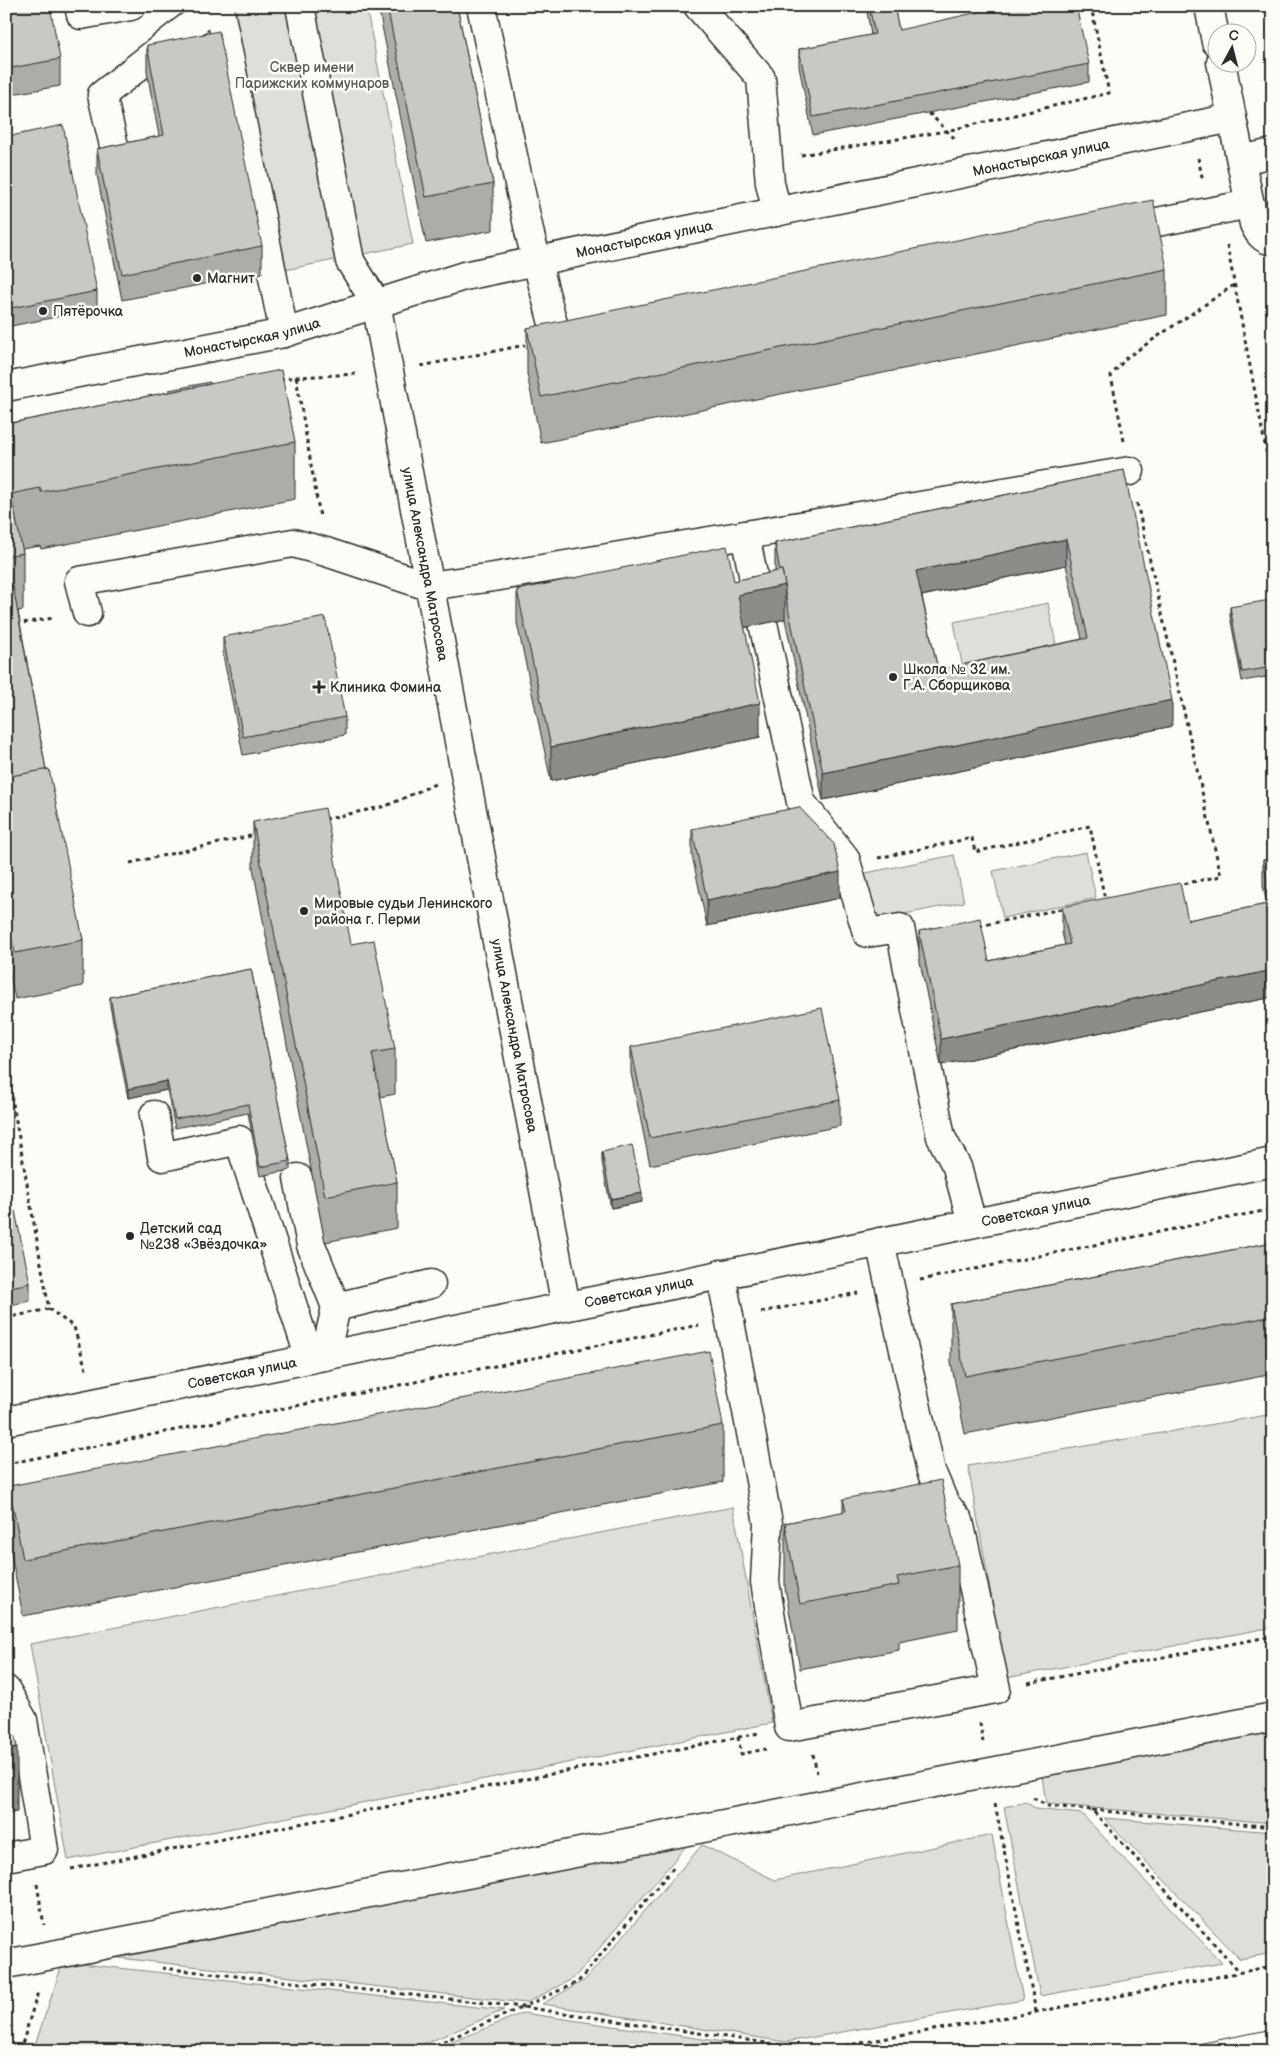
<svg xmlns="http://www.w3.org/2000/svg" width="1279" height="2057" viewBox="0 0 1279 2057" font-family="'Balsamiq Sans',sans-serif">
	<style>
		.green { fill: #dfdeda; stroke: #858482 }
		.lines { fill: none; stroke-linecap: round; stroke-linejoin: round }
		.minor-casing { stroke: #2b2b2b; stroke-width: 31 }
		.path { stroke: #2b2b2b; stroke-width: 3; stroke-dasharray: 4 4; stroke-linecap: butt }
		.minor { stroke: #fdfcf7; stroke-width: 28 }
		.tram { stroke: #2b2b2b; stroke-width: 1 }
		.wall { fill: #adaca9; stroke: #2b2b2b; fill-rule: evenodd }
		.shaded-wall { fill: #8d8c89; stroke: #2b2b2b }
		.building { fill: #c9c8c4; stroke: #2b2b2b; fill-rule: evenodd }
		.poi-dot { fill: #2b2b2b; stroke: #fdfcf7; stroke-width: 2 }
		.labels { text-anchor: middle; stroke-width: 5; stroke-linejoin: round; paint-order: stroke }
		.park-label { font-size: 14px; fill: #585857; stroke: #fdfcf7 }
		.street-label { font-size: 14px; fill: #2b2b2b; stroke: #fdfcf7 }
		.poi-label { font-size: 14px; fill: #2b2b2b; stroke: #fdfcf7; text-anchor: start }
	</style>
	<rect width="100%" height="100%" fill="#fdfcf7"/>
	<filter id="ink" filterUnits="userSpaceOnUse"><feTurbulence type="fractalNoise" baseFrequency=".02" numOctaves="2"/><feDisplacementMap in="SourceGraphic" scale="10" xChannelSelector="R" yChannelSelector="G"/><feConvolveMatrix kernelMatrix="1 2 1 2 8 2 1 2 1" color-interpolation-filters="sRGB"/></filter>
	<g filter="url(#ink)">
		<!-- green -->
		<g class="green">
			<polygon points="231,6 366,6 413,244 285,270"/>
			<polygon points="1048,603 1057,650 963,669 954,622"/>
			<polygon points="1086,852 1096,898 1003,918 993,871"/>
			<polygon points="954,855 964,902 871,921 861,874"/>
			<polygon points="1273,1414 1273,1627 1006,1678 968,1466"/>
			<polygon points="733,1507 772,1723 68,1860 30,1644"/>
			<polygon points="1273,1732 1273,1823 1046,1804 1042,1776"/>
			<polygon points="1026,1802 1036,1809 1082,1814 1222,1963 1040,1996 1004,1807"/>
			<polygon points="1104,1818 1273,1832 1273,1953 1240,1959"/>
			<polygon points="992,1835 1023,2000 786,2042 542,2004 585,1980 702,1845 775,1880"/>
			<polygon points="687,1845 574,1978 526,2003 110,1957"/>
			<polygon points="63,1962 504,2010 408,2051 33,2051"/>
			<polygon points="523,2013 758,2047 738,2051 430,2051"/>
		</g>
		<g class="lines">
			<!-- minor casing -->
			<g class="minor-casing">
				<g id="minor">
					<polyline points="79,6 81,15 131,6"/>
					<polyline points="219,6 284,333"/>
					<path id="s1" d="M300,6L350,261L376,303L566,1306"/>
					<polyline points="481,6 530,235 557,339 576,335"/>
					<polyline points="698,6 761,78 770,183 777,212"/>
					<polyline points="1209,6 1216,42"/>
					<path d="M1232,118L1254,224C1258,232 1263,241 1273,240"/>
					<polyline points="115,150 102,95 215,6"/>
					<polyline points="1241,160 1273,153"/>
					<polyline points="1121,229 1250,204"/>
					<path id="s2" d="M6,387L284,333L464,276L1232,118L1221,62"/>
					<polyline points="745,535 760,609"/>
					<polyline points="87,613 79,581 293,543 326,552 428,586 494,577 1130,471"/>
					<polyline points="763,623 801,802 845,858 867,933 900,928 941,1137 957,1167 972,1223"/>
					<polyline points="154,1115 162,1157 239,1140 310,1359"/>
					<polyline points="298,1178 311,1245 336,1307"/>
					<polyline points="721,1274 768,1523 765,1582 789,1727 996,1689 959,1521 944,1502 931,1471 880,1242"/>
					<polyline points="325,1356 336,1307 431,1284"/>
					<path id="s3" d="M6,1421L1273,1162"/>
					<polyline points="6,1690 23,1720 44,1850 6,1857"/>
					<polyline points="6,1964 1273,1717"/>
				</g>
			</g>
			<!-- path -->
			<g class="path">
				<polyline points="961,6 962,11 990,6"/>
				<polyline points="929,113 957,141"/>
				<polyline points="801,155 946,131 1109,93 1091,6"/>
				<polyline points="1198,158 1203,181"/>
				<polyline points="1227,245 1273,487"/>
				<polyline points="421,366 525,345"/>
				<polyline points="296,377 320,517"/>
				<polyline points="280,380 296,377 358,374"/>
				<polyline points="1124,441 1111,376 1126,358 1234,285"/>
				<polyline points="1137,503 1221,876 1178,885"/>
				<polyline points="16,624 54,618"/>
				<polyline points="325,819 386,806 435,784"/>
				<polyline points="878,858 972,838 975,852 1090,826 1105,900"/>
				<polyline points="130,863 255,835"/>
				<polyline points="979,926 1066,908"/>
				<polyline points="6,1064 49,1309 74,1327 87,1373"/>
				<polyline points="920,1280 1273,1209"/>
				<polyline points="761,1312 858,1293"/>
				<polyline points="6,1318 49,1309"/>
				<polyline points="6,1464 699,1325"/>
				<polyline points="1028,1683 1273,1636"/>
				<polyline points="980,1723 983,1742"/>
				<polyline points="738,1737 741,1754 766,1749"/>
				<polyline points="813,1754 817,1773"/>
				<polyline points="1033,1798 1048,1806 1092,1810 1240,1972"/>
				<polyline points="995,1804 1036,2012"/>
				<polyline points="1092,1810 1273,1827"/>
				<polyline points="71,1869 759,1733"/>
				<polyline points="37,1884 44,1925"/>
				<polyline points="162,1968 523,2007 578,1982 673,1868"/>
				<polyline points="20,2051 38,1992"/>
				<polyline points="421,2051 523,2007 814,2050"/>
				<polyline points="814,2051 1036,2012 1273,1966"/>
			</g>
			<!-- minor -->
			<use href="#minor" class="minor"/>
			<!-- tram -->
			<g class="tram">
				<polyline points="1163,2051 1273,2029"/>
				<polyline points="1266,2051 1273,2049"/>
			</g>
		</g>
		<!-- wall -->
		<g class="wall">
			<polygon points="6,6 60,59 60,86 6,95"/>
			<polygon points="378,6 457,6 493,184 493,230 426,243"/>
			<polygon points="866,6 894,6 899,30 1089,64 1089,82 813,135 799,67 799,49 871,35"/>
			<polygon points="147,45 262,246 262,273 122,300 97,175 97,149 159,136 147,72"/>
			<polygon points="6,137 97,291 97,309 6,327"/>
			<polygon points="1167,269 1167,315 541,443 527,374 527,328"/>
			<polygon points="210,384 295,442 295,499 41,549 40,546 22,549 23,553 23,610 18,611 46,770 83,940 83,986 15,999 6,956 6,424"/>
			<path d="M1124,470L1172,726L823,800L785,619L744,628L760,737L551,781L517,623V590L734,581L775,572V543ZM1066,565L1082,639L938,670L922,596Z"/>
			<polygon points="1230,607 1273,616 1273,676 1242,681 1230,616"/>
			<polygon points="223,637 345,717 345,735 243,755 223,655"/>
			<polygon points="253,822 351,944 395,1049 395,1094 380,1097 397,1182 397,1228 325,1242 253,868"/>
			<polygon points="692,829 840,898 707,926 692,855"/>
			<polygon points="1273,858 1273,997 941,1065 919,957 919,931 989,961 1065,945 1062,933 1062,907 1188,920 1267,904 1263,886 1263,860"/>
			<polygon points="251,969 290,1161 290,1170 260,1176 248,1113 175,1128 167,1090 128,1098 110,1006 110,997"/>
			<polygon points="631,1047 840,1100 840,1126 650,1165 631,1073"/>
			<polygon points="602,1152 642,1202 611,1208 602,1162"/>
			<polygon points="6,1213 30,1283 30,1301 6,1306"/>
			<polygon points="1273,1242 1273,1374 965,1434 951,1362 951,1304"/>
			<polygon points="723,1425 723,1482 23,1616 9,1543 9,1486"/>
			<polygon points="843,1499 958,1565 958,1630 899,1642 899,1650 800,1669 785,1588 785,1523 843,1512"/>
		</g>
		<!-- shaded-wall -->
		<g class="shaded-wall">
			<polygon points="713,6 730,6 713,10"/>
			<polygon points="1066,539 1066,565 916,597 916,571"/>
			<polygon points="785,585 785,619 738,629 738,595"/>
			<polygon points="1172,700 1172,726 823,800 823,773"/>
			<polygon points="760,703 760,737 551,781 551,747"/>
			<polygon points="840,872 840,898 707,926 707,900"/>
			<polygon points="1273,970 1273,997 941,1065 941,1039"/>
			<polygon points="167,1081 167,1090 128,1098 128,1089"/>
			<polygon points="8,1144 8,1162 6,1163 6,1145"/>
			<polygon points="642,1193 642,1202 611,1208 611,1199"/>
			<polygon points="17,1747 17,1812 6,1814 6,1749"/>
		</g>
		<!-- building -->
		<g class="building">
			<polygon points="6,6 50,6 60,59 6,69"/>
			<polygon points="387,6 457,6 493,184 426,197"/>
			<polygon points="869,6 894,6 899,30 1005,6 1076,6 1089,64 813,117 799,49 875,34"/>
			<polygon points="219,31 262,246 122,274 97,149 164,135 147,45"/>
			<polygon points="63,125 97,291 6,309 6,137"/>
			<polygon points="1153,200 1167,269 541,397 527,328"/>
			<polygon points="281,370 295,442 41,492 40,488 11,494 23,553 6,556 6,424"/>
			<polygon points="210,382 210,384 169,392 169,390"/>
			<path d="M1124,470L1172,700L823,773L785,593V585L782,570L780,571L775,543ZM1066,539L1088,638L938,670L916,571Z"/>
			<polygon points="727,546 734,581 782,570 785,585 738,595 760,703 551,747 517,590"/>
			<polygon points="13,586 46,770 6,777 6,587"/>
			<polygon points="1270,600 1273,616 1273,667 1242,672 1230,607"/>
			<polygon points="325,617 345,717 243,737 223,637"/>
			<polygon points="49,769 83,940 15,953 6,910 6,777"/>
			<polygon points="799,807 834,844 840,872 707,900 692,829"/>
			<polygon points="325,808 351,944 374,940 395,1049 372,1053 397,1182 325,1196 253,822"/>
			<polygon points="1273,858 1273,970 941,1039 919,931 980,918 989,961 1070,944 1062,907 1180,883 1188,920 1272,903 1263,860"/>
			<polygon points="251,969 290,1161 260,1167 248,1104 175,1119 167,1081 128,1089 110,997"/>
			<polygon points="822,1008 840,1100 650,1138 631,1047"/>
			<polygon points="6,1134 8,1144 6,1145"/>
			<polygon points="632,1145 642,1193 611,1199 602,1152"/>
			<polygon points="15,1211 30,1283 6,1288 6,1213"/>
			<polygon points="1273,1242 1273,1316 965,1376 951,1304"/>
			<polygon points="709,1351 723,1425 23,1559 9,1486"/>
			<polygon points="941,1480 958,1565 897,1577 899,1585 800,1604 785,1523 846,1511 843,1499"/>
			<polygon points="6,1695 17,1747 6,1749"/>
		</g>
	</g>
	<!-- markers -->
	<g class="poi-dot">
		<circle cx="197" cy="278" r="5"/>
		<circle cx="43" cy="311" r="5"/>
		<circle cx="893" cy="677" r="5"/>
		<path d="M316.5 679.5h5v5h5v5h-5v5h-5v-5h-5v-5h5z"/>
		<circle cx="304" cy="911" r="5"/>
		<circle cx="130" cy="1236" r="5"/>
	</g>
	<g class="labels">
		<!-- park labels -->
		<g class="park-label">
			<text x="312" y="72">Сквер имени<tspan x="312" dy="16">Парижских коммунаров</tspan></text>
		</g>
		<!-- street labels -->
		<g class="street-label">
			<text dy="5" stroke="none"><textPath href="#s2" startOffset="1061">Монастырская улица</textPath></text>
			<text dy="5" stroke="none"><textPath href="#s2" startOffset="656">Монастырская улица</textPath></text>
			<text dy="5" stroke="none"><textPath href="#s2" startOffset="251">Монастырская улица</textPath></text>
			<text dy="5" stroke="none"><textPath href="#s1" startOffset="575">улица Александра Матросова</textPath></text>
			<text dy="5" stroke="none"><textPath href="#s1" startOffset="1055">улица Александра Матросова</textPath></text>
			<text dy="5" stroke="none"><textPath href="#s3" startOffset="1051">Советская улица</textPath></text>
			<text dy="5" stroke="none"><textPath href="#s3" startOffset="646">Советская улица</textPath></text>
			<text dy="5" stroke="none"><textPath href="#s3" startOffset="241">Советская улица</textPath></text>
		</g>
		<!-- poi labels -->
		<g class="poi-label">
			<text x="207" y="283">Магнит</text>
			<text x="53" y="316">Пятёрочка</text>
			<text x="903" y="674">Школа № 32 им.<tspan x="903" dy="16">Г.А. Сборщикова</tspan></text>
			<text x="330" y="692">Клиника Фомина</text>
			<text x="314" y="908">Мировые судьи Ленинского<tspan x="314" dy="16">района г. Перми</tspan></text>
			<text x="140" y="1233">Детский сад<tspan x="140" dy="16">№238 «Звёздочка»</tspan></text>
		</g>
	</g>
	<!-- margin -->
	<rect width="1279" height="2057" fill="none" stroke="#fdfcf7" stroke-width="25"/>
	<rect x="12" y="12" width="1254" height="2032" fill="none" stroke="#2b2b2b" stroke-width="2" filter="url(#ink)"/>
	<!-- north arrow -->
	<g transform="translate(1232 48) rotate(7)"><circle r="24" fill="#fdfcf7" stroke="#a9a8a5"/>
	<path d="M0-4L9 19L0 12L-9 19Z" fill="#2b2b2b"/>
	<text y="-8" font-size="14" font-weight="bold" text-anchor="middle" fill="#2b2b2b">С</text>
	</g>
</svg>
